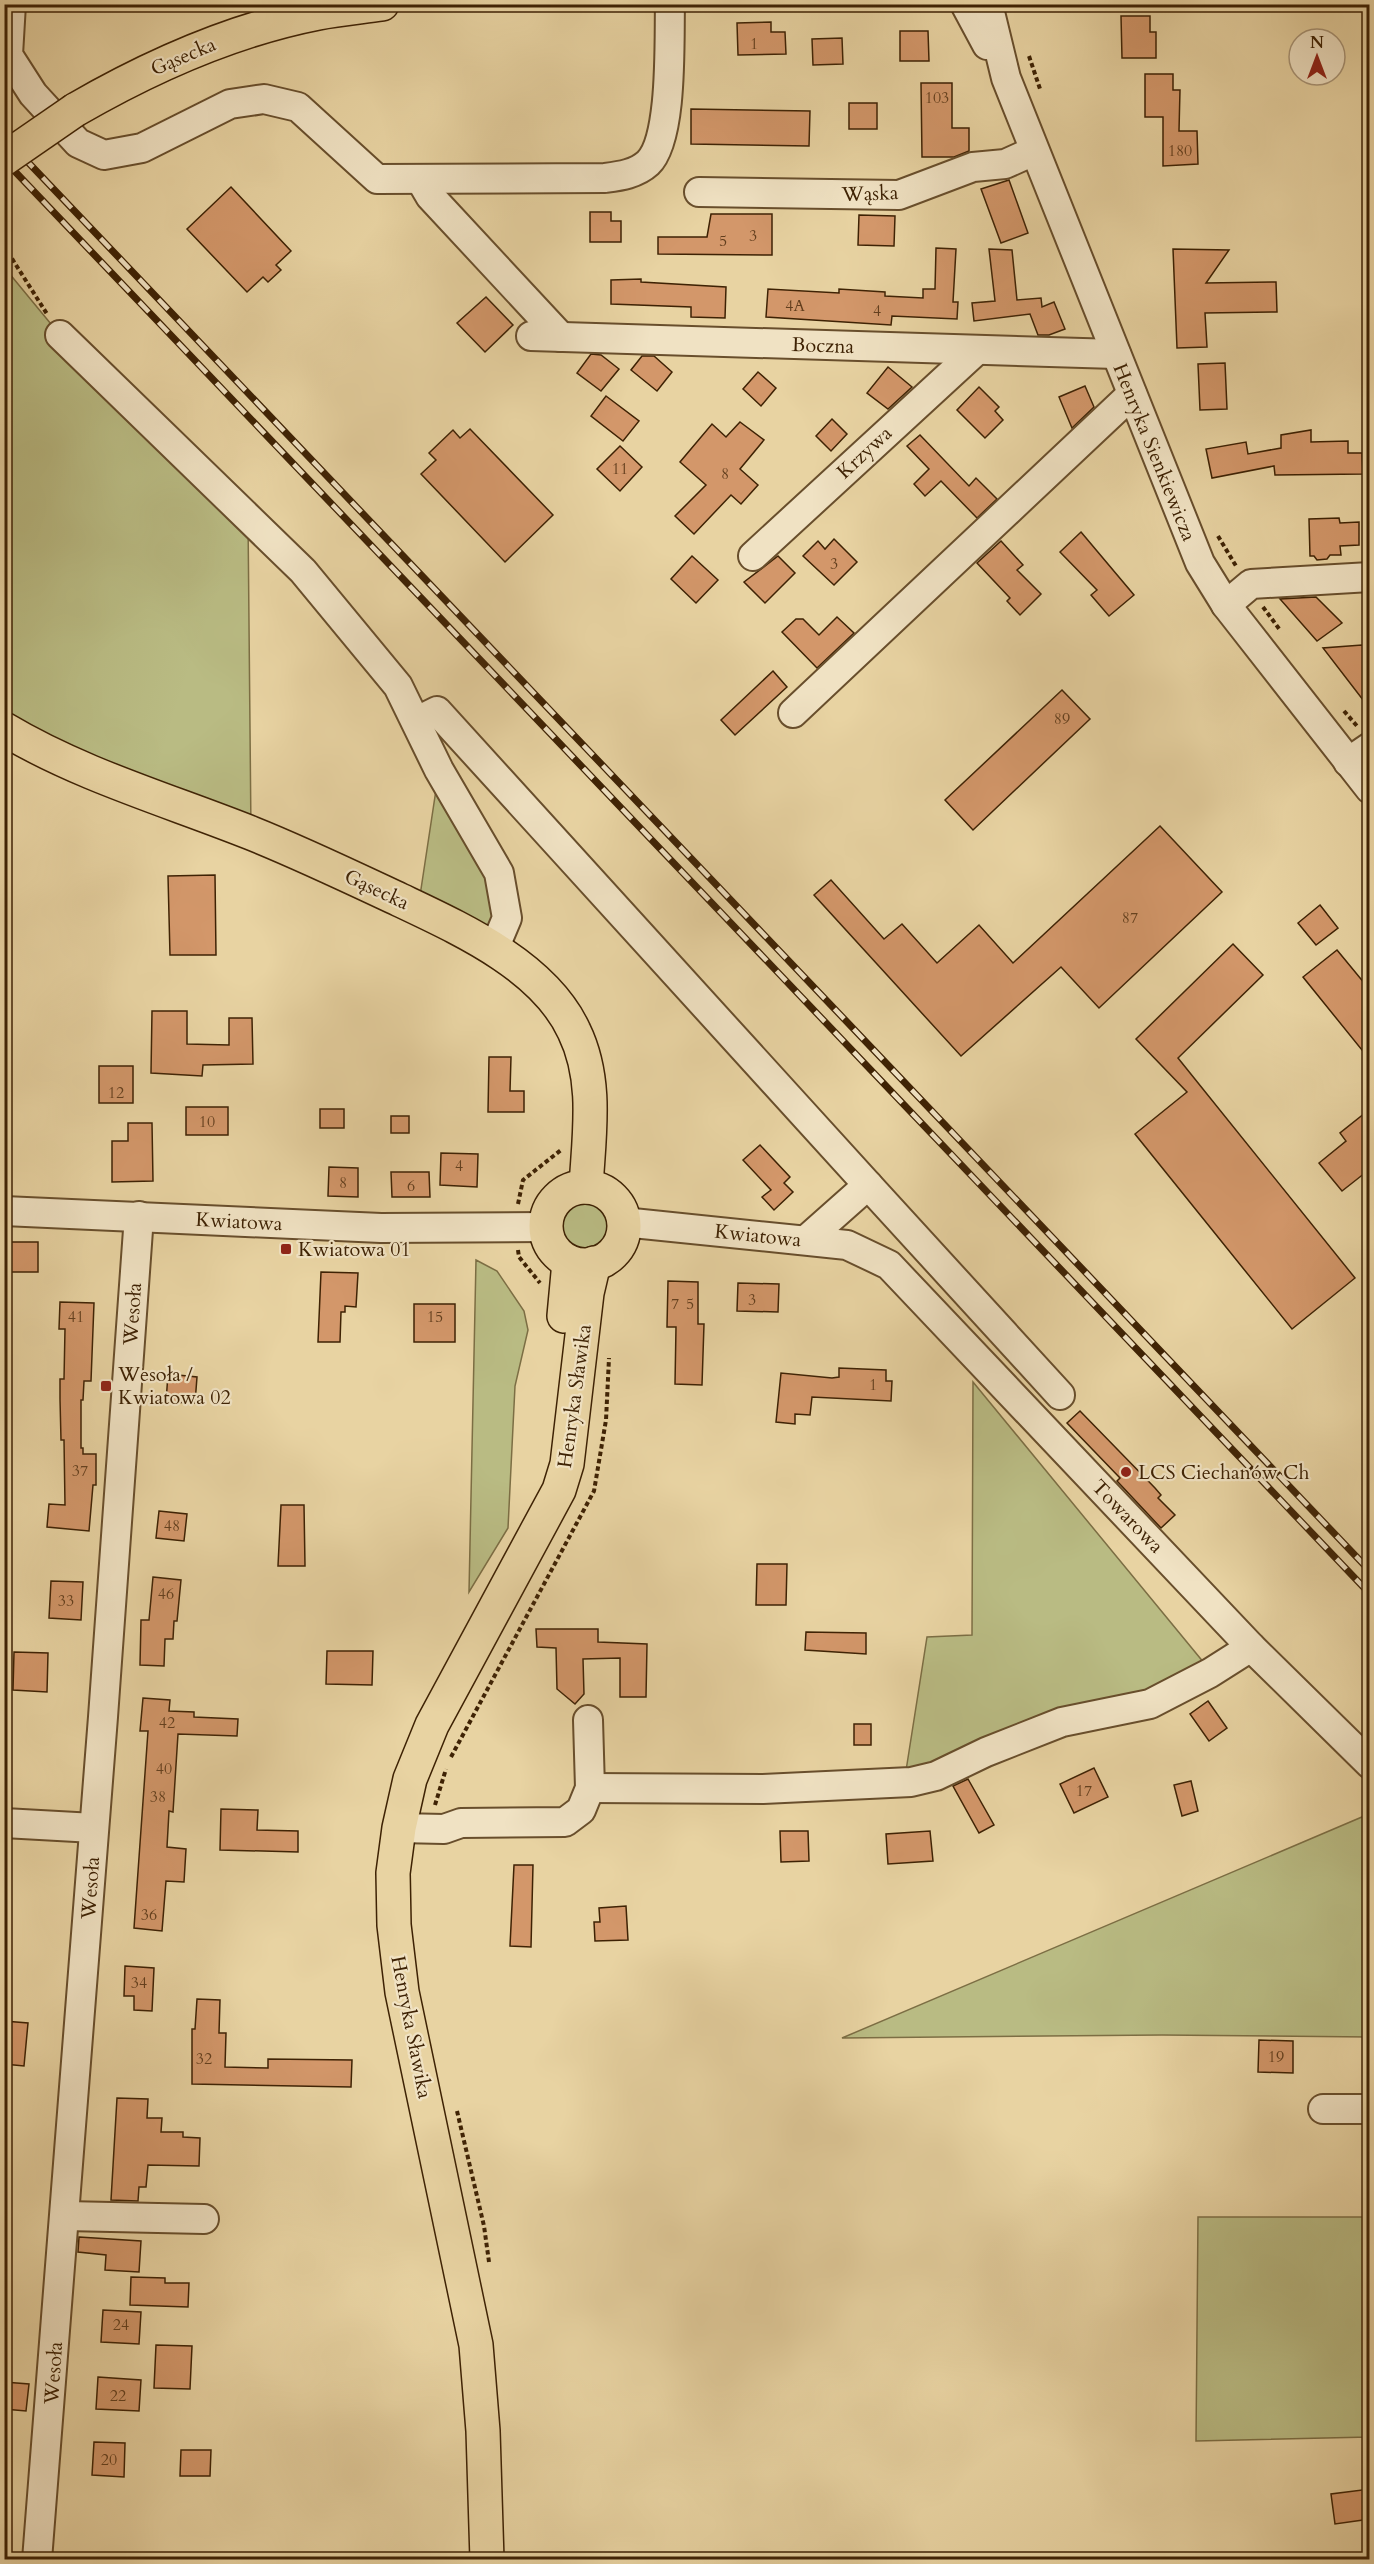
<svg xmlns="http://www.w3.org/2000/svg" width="1374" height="2564" viewBox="0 0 1374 2564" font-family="Cardo,serif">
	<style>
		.green { fill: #b9bb83; stroke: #7c6e44; stroke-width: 1.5 }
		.building { fill: #d3976a; stroke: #3e2204; stroke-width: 1.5 }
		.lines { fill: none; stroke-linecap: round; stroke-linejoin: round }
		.minor-casing { stroke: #684e2c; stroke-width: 32 }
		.major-casing { stroke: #3e2204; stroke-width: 36 }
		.path { stroke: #3e2204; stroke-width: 4; stroke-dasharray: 4.5 3; stroke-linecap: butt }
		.minor { stroke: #f0e2c3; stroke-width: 28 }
		.major { stroke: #e8d3a2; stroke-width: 33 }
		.rail-casing { stroke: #3e2204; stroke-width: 7 }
		.rail { stroke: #f0e2c3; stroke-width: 4.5; stroke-dasharray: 14; stroke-linecap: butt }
		.major-bridge-casing { stroke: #3e2204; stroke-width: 36; stroke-linecap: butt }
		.major-bridge { stroke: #e8d3a2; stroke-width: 33 }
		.poi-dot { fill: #8f2418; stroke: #f0e2c3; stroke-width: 2 }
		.labels { text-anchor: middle; stroke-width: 4.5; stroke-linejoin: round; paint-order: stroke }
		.number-label { font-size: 16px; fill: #633f1e }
		.street-label { font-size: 20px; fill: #3e2204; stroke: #f0e2c3 }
		.poi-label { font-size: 20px; fill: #3e2204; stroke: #f0e2c3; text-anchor: start }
	</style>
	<rect width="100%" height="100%" fill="#e8d3a2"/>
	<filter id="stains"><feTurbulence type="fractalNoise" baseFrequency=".00333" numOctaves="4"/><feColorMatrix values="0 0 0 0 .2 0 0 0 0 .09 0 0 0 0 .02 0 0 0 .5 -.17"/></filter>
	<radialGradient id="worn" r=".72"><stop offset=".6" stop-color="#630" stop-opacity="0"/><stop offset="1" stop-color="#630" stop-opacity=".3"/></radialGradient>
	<!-- green -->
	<g class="green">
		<polygon points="4,267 60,335 248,518 251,833 5,729"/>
		<polygon points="439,770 499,873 494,949 418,909"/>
		<circle cx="585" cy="1225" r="23"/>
		<polygon points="476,1260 497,1271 524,1311 528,1330 515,1386 508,1528 469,1592"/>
		<polygon points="973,1382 1209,1669 905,1777 927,1637 972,1635"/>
		<polygon points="1369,1814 1369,2037 1162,2035 842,2038"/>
		<polygon points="1198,2217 1369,2217 1369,2437 1196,2441"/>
	</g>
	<!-- building -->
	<g class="building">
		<polygon points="1121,16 1150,16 1150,32 1156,32 1156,58 1122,58"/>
		<polygon points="771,22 771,32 785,32 786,54 738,55 737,23"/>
		<polygon points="900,31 928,31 929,61 900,61"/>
		<polygon points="842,38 843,64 813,65 812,39"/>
		<polygon points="1145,74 1173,74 1173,90 1180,90 1179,131 1197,131 1198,164 1163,166 1163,117 1145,117"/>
		<polygon points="921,83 952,83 952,128 969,128 969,151 954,157 922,157"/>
		<rect x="849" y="103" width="28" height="26"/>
		<polygon points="691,109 810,111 809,146 691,144"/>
		<polygon points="1009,180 1028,233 1001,243 981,189"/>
		<polygon points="231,187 291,251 276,265 281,270 268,282 263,277 247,292 187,229"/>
		<polygon points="590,212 611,212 611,221 621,221 621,242 590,242"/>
		<polygon points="711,214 772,214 772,255 658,254 658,237 707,237"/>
		<polygon points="859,215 895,216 894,246 858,245"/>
		<polygon points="936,248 956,249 953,302 958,302 957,319 892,316 891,325 766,317 768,289 839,293 839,289 885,292 885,296 923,298 923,289 935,289"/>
		<polygon points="989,249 1012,250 1017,300 1041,298 1042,307 1054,302 1065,329 1049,335 1038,335 1030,314 974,321 972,303 995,301"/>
		<polygon points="1173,249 1229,250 1206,283 1276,282 1277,312 1205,313 1207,347 1177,348"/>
		<polygon points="641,279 641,282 726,287 725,318 691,317 691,307 611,304 611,280"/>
		<polygon points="486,297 513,325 485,352 457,323"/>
		<polygon points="591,354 601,355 619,369 601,391 577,373"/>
		<polygon points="642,356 654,356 672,372 657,391 631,370"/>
		<polygon points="1225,363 1227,409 1200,410 1198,364"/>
		<polygon points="888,367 912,387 888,409 867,393"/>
		<polygon points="758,372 776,388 761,406 743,389"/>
		<polygon points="1085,386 1094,407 1072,428 1059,397"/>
		<polygon points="979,387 999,407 995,411 1003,420 985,438 957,410"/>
		<polygon points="606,396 639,421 623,441 591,416"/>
		<polygon points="832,419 847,434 831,451 816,436"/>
		<polygon points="740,422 764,440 740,469 758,485 741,504 731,495 694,534 675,516 706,485 680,462 712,424 726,437"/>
		<polygon points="470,429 553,515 505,562 421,474 436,460 429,453 453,430 460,438"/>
		<polygon points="1311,430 1311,442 1348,441 1348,453 1362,453 1363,474 1275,475 1274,466 1212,478 1206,449 1246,442 1248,454 1281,448 1281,435"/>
		<polygon points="920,435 969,486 976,478 997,499 977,518 941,481 925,496 914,484 929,469 907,446"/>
		<polygon points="620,446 642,467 620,491 597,469"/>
		<polygon points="1339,518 1340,523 1359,522 1359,545 1340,546 1341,555 1330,555 1327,559 1317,560 1314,556 1310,556 1309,519"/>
		<polygon points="1081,532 1134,595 1109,616 1091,595 1097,590 1060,552"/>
		<polygon points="834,539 857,562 834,585 803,556 818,541 825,549"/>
		<polygon points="1001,541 1023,565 1017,570 1041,594 1020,615 1007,601 1010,598 977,563"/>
		<polygon points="692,556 718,580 696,603 671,579"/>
		<polygon points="778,556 795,573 765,603 744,582"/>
		<polygon points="1316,597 1342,623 1317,641 1280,599"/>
		<polygon points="837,617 854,633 817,668 782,632 796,619 803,619 819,635"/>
		<polygon points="1362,645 1370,655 1370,709 1323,648"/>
		<polygon points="773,671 787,687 735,735 721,720"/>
		<polygon points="1062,690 1090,719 973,830 945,800"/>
		<polygon points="1160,826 1222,892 1099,1008 1061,967 961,1056 814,895 831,880 884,939 902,924 937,963 979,925 1013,963"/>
		<polygon points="215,875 216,955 170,955 168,876"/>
		<polygon points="1320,905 1338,928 1316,945 1298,923"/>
		<polygon points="1233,944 1263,975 1178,1058 1355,1278 1292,1329 1135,1134 1187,1092 1136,1039"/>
		<polygon points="1337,950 1370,990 1370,1060 1303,977"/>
		<polygon points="152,1011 187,1011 187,1044 229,1045 229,1018 252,1018 253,1064 203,1065 202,1076 151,1073"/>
		<polygon points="489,1057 511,1057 510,1091 524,1091 524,1112 488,1112"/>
		<rect x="99" y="1066" width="34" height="37"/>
		<rect x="186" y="1107" width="42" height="28"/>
		<rect x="320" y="1109" width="24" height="19"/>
		<polygon points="1370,1109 1370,1169 1342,1191 1319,1163 1346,1141 1340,1133"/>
		<rect x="391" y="1116" width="18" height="17"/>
		<polygon points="128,1123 152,1123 153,1181 112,1182 112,1141 128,1141"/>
		<polygon points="760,1145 790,1177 784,1183 793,1192 774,1210 762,1197 771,1190 743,1160"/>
		<polygon points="441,1153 478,1154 477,1187 440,1185"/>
		<polygon points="329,1167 358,1168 358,1197 328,1196"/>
		<polygon points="391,1172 429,1172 430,1197 392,1197"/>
		<rect x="4" y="1242" width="34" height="30"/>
		<polygon points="321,1272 358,1273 356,1307 345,1306 345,1312 341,1312 340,1342 318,1342"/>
		<polygon points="668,1281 698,1282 698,1324 704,1324 702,1385 675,1384 676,1327 667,1327"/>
		<polygon points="738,1283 779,1284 778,1312 737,1311"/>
		<polygon points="60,1302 94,1303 91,1381 84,1381 83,1400 81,1400 81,1448 83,1448 83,1454 96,1454 96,1485 93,1485 89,1531 47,1527 49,1504 65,1505 64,1440 61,1440 60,1399 60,1379 64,1379 65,1329 59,1329"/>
		<rect x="414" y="1304" width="41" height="38"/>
		<polygon points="839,1368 886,1370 886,1381 892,1381 891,1401 812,1397 810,1415 795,1414 795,1424 776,1422 781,1373 832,1378 839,1377"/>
		<polygon points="168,1374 197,1377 195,1403 166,1402"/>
		<polygon points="1080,1411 1155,1488 1161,1495 1158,1498 1175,1515 1161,1528 1117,1481 1120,1478 1067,1423"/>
		<polygon points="281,1505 304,1505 305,1566 278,1566"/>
		<polygon points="159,1511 187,1514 184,1541 156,1538"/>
		<polygon points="757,1564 787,1564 786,1605 756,1605"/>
		<polygon points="153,1577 181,1580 177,1621 174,1621 173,1639 165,1639 164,1666 140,1665 141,1620 149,1620"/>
		<polygon points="51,1581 83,1582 81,1620 49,1618"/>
		<polygon points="536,1629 598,1629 598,1642 647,1644 646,1697 620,1697 620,1658 583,1659 584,1694 575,1704 557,1689 556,1648 537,1647"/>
		<polygon points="806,1632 866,1633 866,1654 805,1650"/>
		<polygon points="327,1651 373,1651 372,1685 326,1684"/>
		<polygon points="14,1652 48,1653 47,1692 13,1690"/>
		<polygon points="143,1698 170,1700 169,1711 194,1712 194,1717 238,1719 237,1736 178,1734 173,1812 169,1811 167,1847 186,1849 184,1882 166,1881 162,1931 134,1928 148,1731 140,1731"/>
		<polygon points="1208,1701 1227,1728 1209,1741 1190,1714"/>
		<rect x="854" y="1724" width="17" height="21"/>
		<polygon points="1094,1768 1108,1797 1074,1813 1060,1784"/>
		<polygon points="968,1779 994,1825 979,1833 953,1786"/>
		<polygon points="1191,1781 1198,1811 1182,1816 1174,1785"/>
		<polygon points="221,1809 258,1810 257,1830 298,1831 298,1852 220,1850"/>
		<polygon points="780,1831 808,1831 809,1861 781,1862"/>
		<polygon points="930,1831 933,1861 888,1864 886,1834"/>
		<polygon points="514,1865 533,1865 531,1947 510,1946"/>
		<polygon points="626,1906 628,1940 595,1941 594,1922 600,1922 599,1908"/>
		<polygon points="125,1966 154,1968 152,2011 134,2010 134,1996 124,1996"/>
		<polygon points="197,1999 220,2000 219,2033 226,2033 225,2067 268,2068 268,2059 352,2060 351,2087 192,2084 192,2029 195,2029"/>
		<polygon points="4,2021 28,2023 24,2066 4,2064"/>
		<polygon points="1259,2040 1293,2041 1293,2073 1258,2072"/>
		<polygon points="117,2098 148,2099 147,2118 162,2118 161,2132 183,2132 183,2137 200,2138 199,2166 148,2165 146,2187 139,2187 138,2201 111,2200"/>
		<polygon points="79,2237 141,2241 139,2272 105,2270 106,2255 78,2252"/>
		<polygon points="131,2277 165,2278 165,2283 189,2283 188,2307 130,2305"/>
		<polygon points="103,2310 141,2312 139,2344 101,2342"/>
		<polygon points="156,2345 192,2346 190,2389 154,2388"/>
		<polygon points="98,2377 141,2380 139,2411 96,2409"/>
		<polygon points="4,2382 29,2384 26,2411 4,2409"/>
		<polygon points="94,2442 125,2443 124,2477 92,2475"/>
		<polygon points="181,2450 211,2450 210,2476 180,2476"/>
		<polygon points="1370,2489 1370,2519 1335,2524 1331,2494"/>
	</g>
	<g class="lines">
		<!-- minor casing -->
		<g class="minor-casing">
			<g id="minor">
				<path d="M11,4L8,55L33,94L78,143L104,155L142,148L230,104L264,99L298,107L377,179L605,178C620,176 636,174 648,163C673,139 669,41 670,4"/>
				<polyline points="965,4 987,45"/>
				<polyline points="988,4 1006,78 1200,563 1226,605 1370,789"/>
				<polyline points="420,179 430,196 561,337"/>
				<polyline points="699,192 899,195 973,167 1005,164 1034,151"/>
				<polyline points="60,335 303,571 398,686 439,770 499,873 507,918 494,949"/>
				<polyline points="531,336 1116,354"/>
				<polyline points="753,556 977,350"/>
				<polyline points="1226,605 1251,584 1370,577"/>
				<polyline points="793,713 1132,394"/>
				<polyline points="417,721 437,711 868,1185"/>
				<polyline points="1348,762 1370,747"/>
				<polyline points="4,1211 381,1228 546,1227"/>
				<polyline points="623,1222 847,1245 889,1265 1251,1647 1370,1764"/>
				<polyline points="806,1240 868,1185 1060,1395"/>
				<polyline points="590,1788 763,1789 911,1782 936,1776 986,1752 1062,1722 1150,1704 1210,1673 1251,1647"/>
				<polyline points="4,1823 94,1828"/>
				<polyline points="399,1828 444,1829 461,1823 565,1822 581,1810 590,1788 588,1720"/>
				<polyline points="1323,2109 1370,2109"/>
				<polyline points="65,2216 204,2219"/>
				<polyline points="37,2560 103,1717 139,1216"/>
			</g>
		</g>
		<!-- major casing -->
		<g class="major-casing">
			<g id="major">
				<path d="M75,110C151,66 231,30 318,13C339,9 361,7 382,4"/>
				<path d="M4,729C81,775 168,800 251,833C301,853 351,877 400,900C461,929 544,966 574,1031C598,1080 589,1134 586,1187"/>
				<circle cx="585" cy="1226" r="39"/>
				<polyline points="564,1316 569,1262"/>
				<polyline points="487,2560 483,2431 476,2345 402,1992 394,1925 393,1873 399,1828 410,1779 432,1725 559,1490 567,1464 587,1293 594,1263"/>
			</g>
		</g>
		<!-- path -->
		<g class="path">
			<polyline points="1029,56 1040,89"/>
			<polyline points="4,246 47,314"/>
			<polyline points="1218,536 1236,566"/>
			<polyline points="1263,607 1280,630"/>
			<polyline points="1344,711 1357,726"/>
			<polyline points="518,1204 523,1180 561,1150"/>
			<polyline points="518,1250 519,1257 540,1283"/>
			<polyline points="451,1757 594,1491 606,1420 609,1358"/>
			<polyline points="435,1805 446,1769"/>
			<polyline points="457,2111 484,2226 489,2262"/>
		</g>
		<!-- minor -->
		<use href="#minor" class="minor"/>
		<!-- major -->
		<use href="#major" class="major"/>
		<!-- rail casing -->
		<g class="rail-casing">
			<g id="rail">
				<polyline points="4,137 1370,1571"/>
				<polyline points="4,160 1370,1594"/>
			</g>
		</g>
		<!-- rail -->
		<use href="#rail" class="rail"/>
		<!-- major-bridge casing -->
		<g class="major-bridge-casing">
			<polyline id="major-bridge" points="4,159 75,110"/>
		</g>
		<!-- major-bridge -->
		<use href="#major-bridge" class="major-bridge"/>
	</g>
	<!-- markers -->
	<g class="poi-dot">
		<rect x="280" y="1243" width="12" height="12" rx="3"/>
		<rect x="100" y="1380" width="12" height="12" rx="3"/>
		<circle cx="1126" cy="1472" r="6"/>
	</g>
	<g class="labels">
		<!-- number labels -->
		<g class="number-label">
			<text x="754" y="49">1</text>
			<text x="937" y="103">103</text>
			<text x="1180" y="156">180</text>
			<text x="753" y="241">3</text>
			<text x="723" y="246">5</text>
			<text x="795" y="311">4A</text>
			<text x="877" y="316">4</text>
			<text x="620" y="474">11</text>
			<text x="725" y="479">8</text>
			<text x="834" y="569">3</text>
			<text x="1062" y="724">89</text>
			<text x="1130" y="923">87</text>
			<text x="116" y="1098">12</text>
			<text x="207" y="1127">10</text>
			<text x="459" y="1171">4</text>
			<text x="343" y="1188">8</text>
			<text x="411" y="1191">6</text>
			<text x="752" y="1305">3</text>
			<text x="675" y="1309">7</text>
			<text x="690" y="1309">5</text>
			<text x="76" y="1322">41</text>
			<text x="435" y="1322">15</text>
			<text x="873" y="1390">1</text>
			<text x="80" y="1476">37</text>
			<text x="172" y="1531">48</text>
			<text x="166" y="1599">46</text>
			<text x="66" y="1606">33</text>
			<text x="167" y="1728">42</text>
			<text x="164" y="1774">40</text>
			<text x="1084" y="1796">17</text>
			<text x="158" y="1802">38</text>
			<text x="149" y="1920">36</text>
			<text x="139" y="1988">34</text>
			<text x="1276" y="2062">19</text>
			<text x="204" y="2064">32</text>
			<text x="121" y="2330">24</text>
			<text x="118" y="2401">22</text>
			<text x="109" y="2465">20</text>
		</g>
		<!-- street labels -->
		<g class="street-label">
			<text transform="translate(183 56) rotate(-23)" y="7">Gąsecka</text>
			<text transform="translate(870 193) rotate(-2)" y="7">Wąska</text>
			<text transform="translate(823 345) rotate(2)" y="7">Boczna</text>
			<text transform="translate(864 452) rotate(-43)" y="7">Krzywa</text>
			<text transform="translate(1155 452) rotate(68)" y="7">Henryka Sienkiewicza</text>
			<text transform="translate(377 889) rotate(25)" y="7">Gąsecka</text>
			<text transform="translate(239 1221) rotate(3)" y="7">Kwiatowa</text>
			<text transform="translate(758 1235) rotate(6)" y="7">Kwiatowa</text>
			<text transform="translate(132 1314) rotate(-86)" y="7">Wesoła</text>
			<text transform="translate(574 1396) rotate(-82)" y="7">Henryka Sławika</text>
			<text transform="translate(1128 1516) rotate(46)" y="7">Towarowa</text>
			<text transform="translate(90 1888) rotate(-86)" y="7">Wesoła</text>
			<text transform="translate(412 2027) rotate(79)" y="7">Henryka Sławika</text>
			<text transform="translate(53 2373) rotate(-86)" y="7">Wesoła</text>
		</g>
		<!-- poi labels -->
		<g class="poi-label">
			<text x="298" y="1256">Kwiatowa 01</text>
			<text x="118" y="1381">Wesoła /<tspan x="118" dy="23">Kwiatowa 02</tspan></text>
			<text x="1138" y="1479">LCS Ciechanów Ch</text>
		</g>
	</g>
	<!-- margin -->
	<rect width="1374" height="2564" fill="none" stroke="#e8d3a2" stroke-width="24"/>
	<rect x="6" y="6" width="1362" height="2552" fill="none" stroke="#3e2204" stroke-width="3"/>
	<rect x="12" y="12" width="1350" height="2540" fill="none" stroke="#3e2204" stroke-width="1.5"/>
	<!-- north arrow -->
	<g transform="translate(1317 57)"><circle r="28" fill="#f0e2c3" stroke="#a99577" stroke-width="1.5"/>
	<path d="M0-4.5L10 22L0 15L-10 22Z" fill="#8f2418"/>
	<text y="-9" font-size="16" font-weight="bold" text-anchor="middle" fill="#3e2204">N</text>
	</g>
	<rect width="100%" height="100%" filter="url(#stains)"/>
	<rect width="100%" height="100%" fill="url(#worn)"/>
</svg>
